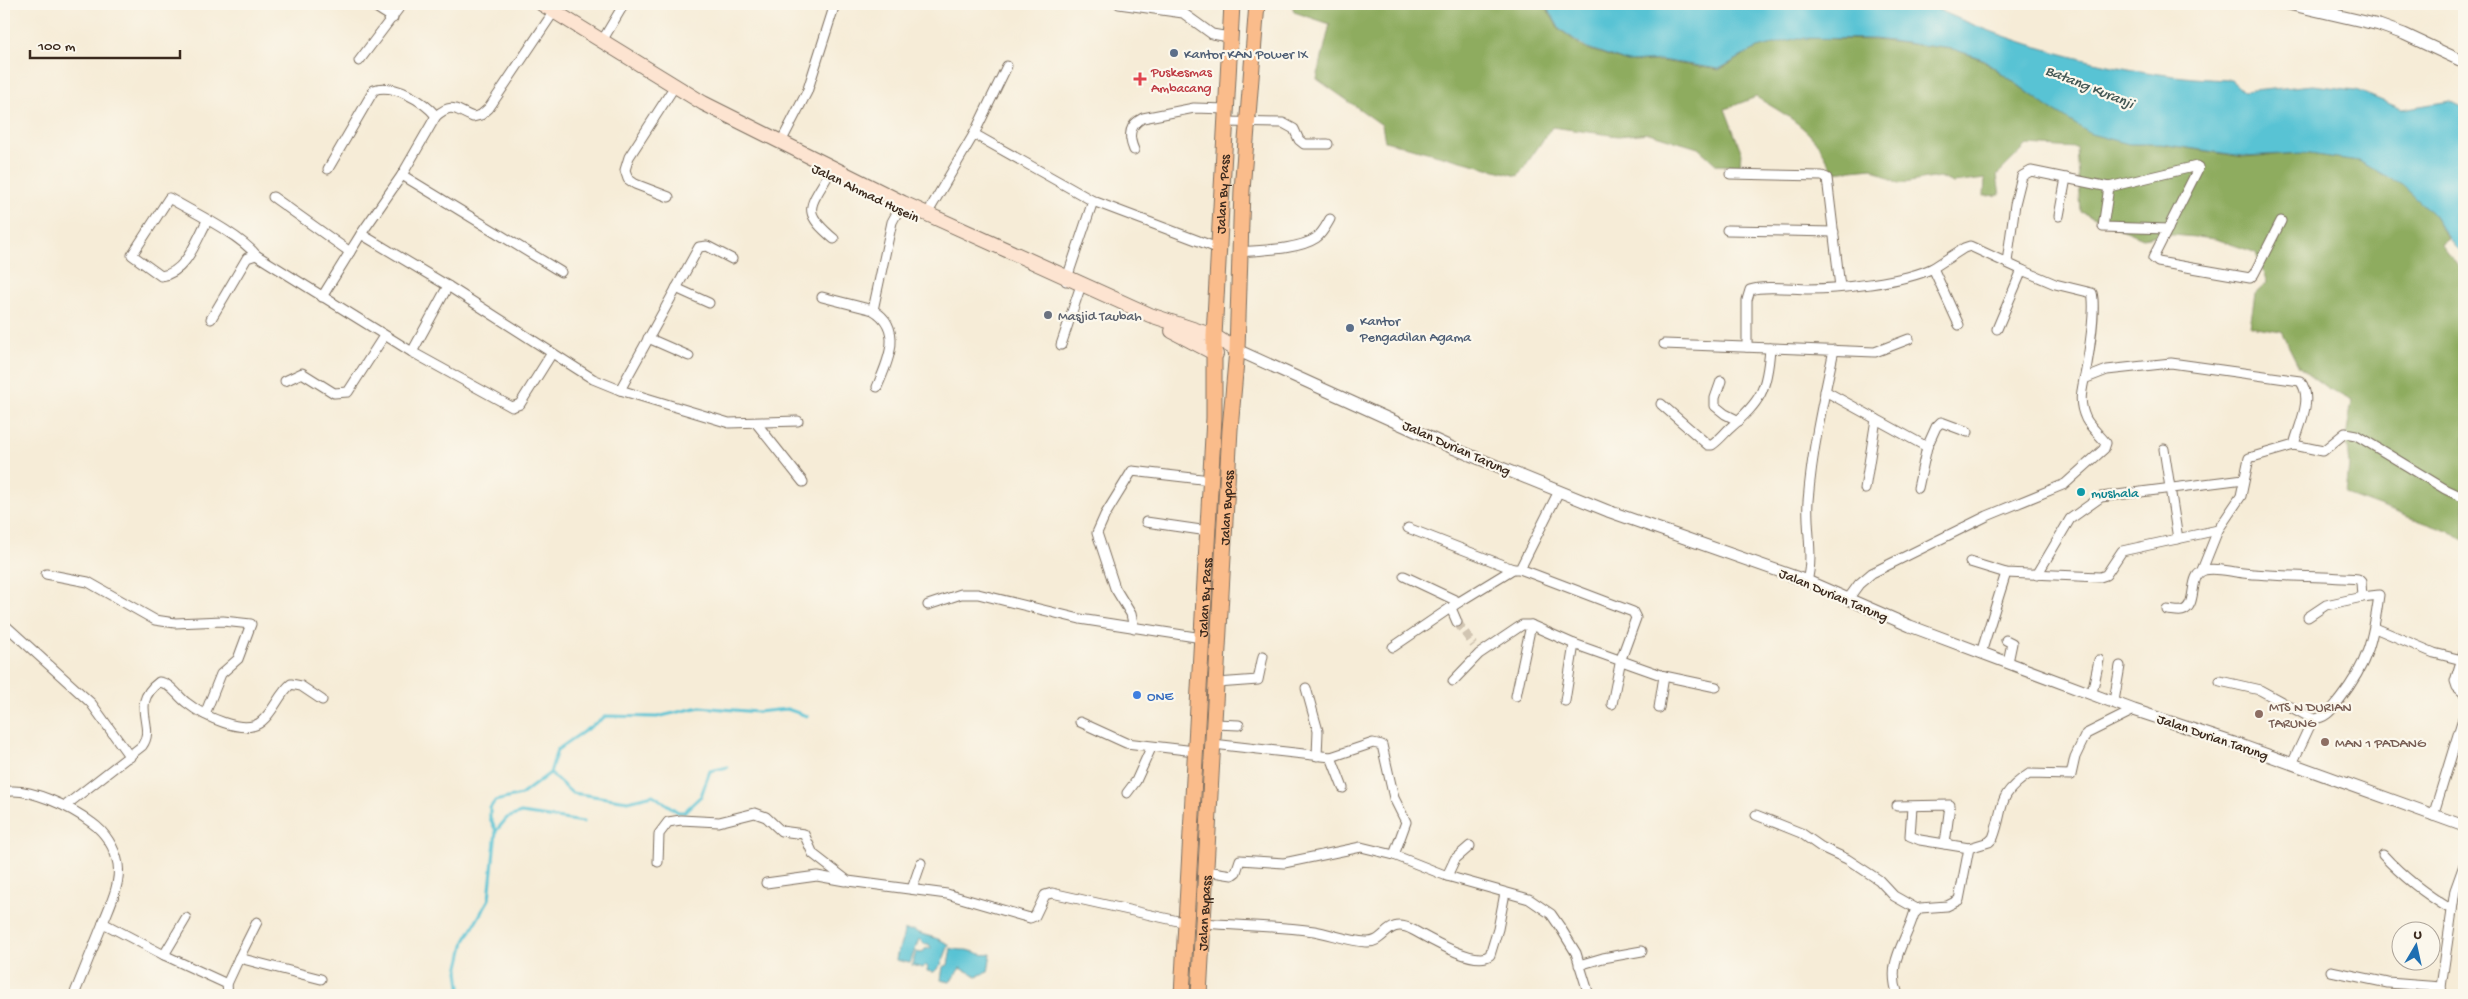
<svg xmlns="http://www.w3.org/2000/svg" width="2468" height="999" viewBox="0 0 2468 999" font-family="'Gochi Hand',sans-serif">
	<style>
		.forest { fill: #8eac5f; stroke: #646b3e }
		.water { fill: #59c3d4; stroke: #4a7679 }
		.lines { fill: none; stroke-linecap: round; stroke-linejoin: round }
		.stream { stroke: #59c3d4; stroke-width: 3 }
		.minor-tunnel { stroke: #d1c5b2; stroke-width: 9; stroke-dasharray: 9 4.5; stroke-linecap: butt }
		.minor-casing { stroke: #7c6e5f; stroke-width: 11 }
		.tertiary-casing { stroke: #7c6e5f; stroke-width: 13 }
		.secondary-casing { stroke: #7c6e5f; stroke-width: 16 }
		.trunk-casing { stroke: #7c6e5f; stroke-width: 17 }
		.minor { stroke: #fff; stroke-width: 9 }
		.tertiary { stroke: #fff; stroke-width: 11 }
		.secondary { stroke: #fde4d1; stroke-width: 14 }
		.trunk { stroke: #fabc8b; stroke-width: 15 }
		.service-dot { fill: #5c6f8a; stroke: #fbf7ec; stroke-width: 2 }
		.health-dot { fill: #e0444e; stroke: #fbf7ec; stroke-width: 2 }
		.worship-dot { fill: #6b7280; stroke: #fbf7ec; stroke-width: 2 }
		.culture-dot { fill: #0f9aa8; stroke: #fbf7ec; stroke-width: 2 }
		.shop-dot { fill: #3f7fe0; stroke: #fbf7ec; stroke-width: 2 }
		.education-dot { fill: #8d6e63; stroke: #fbf7ec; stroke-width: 2 }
		.labels { text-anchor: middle; stroke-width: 4.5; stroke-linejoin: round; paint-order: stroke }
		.service-label { font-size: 14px; fill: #4e5e75; stroke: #fbf7ec; text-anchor: start }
		.health-label { font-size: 14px; fill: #be3a42; stroke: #fbf7ec; text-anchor: start }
		.street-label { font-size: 14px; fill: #3b2a1e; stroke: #fbf7ec }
		.worship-label { font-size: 14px; fill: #5b616d; stroke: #fbf7ec; text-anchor: start }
		.culture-label { font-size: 14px; fill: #0d838f; stroke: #fbf7ec; text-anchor: start }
		.shop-label { font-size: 14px; fill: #366cbe; stroke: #fbf7ec; text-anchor: start }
		.education-label { font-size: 14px; fill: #785e54; stroke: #fbf7ec; text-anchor: start }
		.water-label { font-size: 15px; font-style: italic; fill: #445855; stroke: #fbf7ec }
	</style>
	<rect width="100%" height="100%" fill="#fbf7ec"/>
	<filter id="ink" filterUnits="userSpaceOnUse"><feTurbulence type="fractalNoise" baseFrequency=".02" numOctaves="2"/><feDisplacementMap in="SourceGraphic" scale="10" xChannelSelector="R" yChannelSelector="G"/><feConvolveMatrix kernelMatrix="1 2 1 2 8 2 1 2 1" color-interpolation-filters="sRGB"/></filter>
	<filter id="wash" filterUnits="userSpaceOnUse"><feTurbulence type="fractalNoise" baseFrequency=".0096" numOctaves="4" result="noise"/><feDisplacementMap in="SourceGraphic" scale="20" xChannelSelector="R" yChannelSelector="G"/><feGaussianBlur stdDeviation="1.12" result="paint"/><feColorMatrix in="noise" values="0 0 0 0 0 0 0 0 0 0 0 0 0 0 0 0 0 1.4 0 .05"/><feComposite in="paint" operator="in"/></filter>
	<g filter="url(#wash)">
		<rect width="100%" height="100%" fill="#f6ecd7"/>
		<!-- forest -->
		<path class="forest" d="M1292,4H1544L1559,29L1584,48L1627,62L1661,61L1719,70L1757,48L1798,38L1875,40L1953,49L1983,60L2048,107L2091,134L2129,144H2161L2243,157L2302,153L2359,161L2402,185L2433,214L2448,239L2441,244L2464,274V540L2450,532L2346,494L2349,465L2346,437L2352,401L2326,387L2299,367L2281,331L2250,326L2255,294L2267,283L2257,253L2216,239L2163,234L2143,238L2081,212L2077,148L2027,145L1997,175L2000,195L1984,196L1985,179L1953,183L1939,177L1898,184L1872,168L1833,172C1816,131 1792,118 1756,97L1725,109L1741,151L1740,166L1717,165L1698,148L1649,133L1618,136L1552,127L1518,176L1385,141L1382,125L1317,79L1330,24L1294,12Z"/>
		<!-- water -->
		<g class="water">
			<path d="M1545,4H1926C2015,47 2133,78 2231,80L2244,92L2312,85L2356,90L2402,109L2450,101L2464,108V256L2454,246L2433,214L2402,185L2359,161L2302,153L2243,156L2161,144H2129L2091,134L2048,107L1983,59L1953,49L1875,39L1798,38L1757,48L1719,69L1661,60L1628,62L1585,47L1560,29Z"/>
			<path d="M913,930C925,937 937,936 949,945L941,965L934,972L927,971L928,967L925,965L923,968L912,965L916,952L922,953L925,949L931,948L929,944H924L919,939L910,963L896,960C897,950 903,942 904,931Z"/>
			<path d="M951,948C958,951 965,949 971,951C979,953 982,956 991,954L988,972L977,976L960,968L950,982L941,980L943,967L948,965Z"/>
		</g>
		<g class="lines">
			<!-- stream -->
			<g class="stream">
				<polyline points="550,773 572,793 628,801 653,795 678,812 684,812 701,796 710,771 728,767"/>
				<polyline points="496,831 490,818 490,808 495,801 521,795 550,773 557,750 606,716 657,717 700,707 757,712 787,709 807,716"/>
				<polyline points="461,995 458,971 465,941 489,899 496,831 507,818 521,813 583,822"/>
			</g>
		</g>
	</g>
	<g filter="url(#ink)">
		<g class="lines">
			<!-- minor-tunnel -->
			<polyline class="minor-tunnel" points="1457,622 1474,645"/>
			<!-- minor casing -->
			<g class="minor-casing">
				<g id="minor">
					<polyline points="371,4 393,18"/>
					<path d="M559,4L489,108L481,115L473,117C455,110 453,102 436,116L402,175L561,272"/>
					<polyline points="1119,4 1183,13 1212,34 1229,37"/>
					<polyline points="2334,13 2334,4"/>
					<polyline points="602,41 624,4"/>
					<polyline points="359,61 402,4"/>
					<polyline points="1226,122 1283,123 1294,129 1299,140 1304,144 1328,144"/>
					<polyline points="974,134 1093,201 1220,249"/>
					<polyline points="781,142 807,92 835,4"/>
					<path d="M1134,150C1128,136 1129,125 1143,118L1194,108L1227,109"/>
					<path d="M328,169L374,90C393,83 424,101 436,116"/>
					<path d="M829,174C809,208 801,211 834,239"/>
					<polyline points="1730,174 1822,176 1827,178 1840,287"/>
					<polyline points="402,175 361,234 448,286 593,379 620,390 699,247 707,246 732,259"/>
					<polyline points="2109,187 2103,227 2168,229"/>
					<polyline points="273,197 350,252"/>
					<polyline points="669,197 635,184 628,179 625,170 629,157 671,92"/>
					<polyline points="927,214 974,134 1007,66"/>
					<polyline points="2059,216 2066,178"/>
					<path d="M207,221C196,241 186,273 161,276L132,255L169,198C193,212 239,234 256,255"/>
					<polyline points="1727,230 1834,232"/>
					<path d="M1239,252C1260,250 1298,250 1316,238C1322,234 1326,226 1330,219"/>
					<polyline points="2007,262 2015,204 2022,176 2031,171 2109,187 2197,166 2199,167 2153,258 2158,262 2250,278 2254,274 2281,221"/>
					<polyline points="1933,268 1964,248 1970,246 2022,270"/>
					<polyline points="1066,281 1093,201"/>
					<polyline points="676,288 709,303"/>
					<polyline points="322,297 361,234"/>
					<polyline points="822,297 873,310 892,222 899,209"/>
					<path d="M873,310C904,328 888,362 877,387"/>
					<polyline points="211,319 247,258 256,255 412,352 512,407 520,404 552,353"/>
					<polyline points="648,338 689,356"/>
					<polyline points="1664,344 1875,352 1909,339"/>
					<polyline points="1061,345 1079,291"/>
					<path d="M1747,347V300L1750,290C1763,285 1793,289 1808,289C1839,289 1905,282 1933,268L1959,325"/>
					<polyline points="412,352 448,286"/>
					<path d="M2084,379L2107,370L2171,363L2300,381C2314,398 2299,425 2294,445L2249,458L2241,496L2218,530L2202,570"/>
					<polyline points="285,381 302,373 334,393 348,392 384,336"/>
					<polyline points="1721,381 1715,398 1715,406 1725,414 1739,421"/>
					<polyline points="620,390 729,423 798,421"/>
					<polyline points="1825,391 1927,447 1918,488"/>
					<path d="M1661,404L1708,445H1712C1718,441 1723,435 1729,429C1761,401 1767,391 1770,348"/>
					<polyline points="757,424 803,482"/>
					<polyline points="2294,445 2323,451 2345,433 2356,435 2445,489 2464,498"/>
					<polyline points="1927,447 1936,427 1941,422 1968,432"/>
					<polyline points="2164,449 2178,539"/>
					<polyline points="1865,489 1876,419"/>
					<polyline points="1146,522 1208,531"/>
					<polyline points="1408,528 1513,569"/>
					<polyline points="1970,562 2006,573 2100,577 2106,575 2122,551 2218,530"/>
					<polyline points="1520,569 1633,612 1636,618 1621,659 1612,704"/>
					<polyline points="46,574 88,582 155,620 175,623 223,621 251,624 238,659 221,674 205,714"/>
					<polyline points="2037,575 2070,519 2101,497 2244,479"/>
					<polyline points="1404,576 1459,602"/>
					<path d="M1807,581C1814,556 1806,527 1808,501C1812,450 1823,401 1834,350"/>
					<path d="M1848,599L1859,584L1872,573L1987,516L2065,484L2104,449L2106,443C2100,435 2091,428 2086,419C2077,400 2083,388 2086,370C2089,353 2096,308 2092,293L2055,284L2022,270L1997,329"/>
					<polyline points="928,605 961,594 978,594 1080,619 1202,638"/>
					<polyline points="1451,608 1457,622"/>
					<path d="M2167,610C2171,610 2178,612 2182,611C2199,606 2187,574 2205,570C2216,567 2231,572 2243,573C2281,577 2320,576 2358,579L2361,582L2362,597L2379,595C2373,640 2368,663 2340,699C2332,709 2327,718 2313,719L2260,690L2220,681"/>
					<polyline points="2308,617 2326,605 2362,597"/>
					<polyline points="4,624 91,703 130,757"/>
					<polyline points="1134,628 1131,614 1115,588 1097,533 1105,515 1132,471 1210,480"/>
					<polyline points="2375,628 2434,653 2462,660"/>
					<polyline points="2006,640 2012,643 2008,662"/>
					<polyline points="1393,647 1459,602 1513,569 1520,569 1559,491"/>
					<polyline points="2464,652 2455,681 2457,687 2464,693"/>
					<polyline points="1981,653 2006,573"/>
					<polyline points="1453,681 1479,654 1522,625 1531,625 1574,644 1664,676 1716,687"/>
					<polyline points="1217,683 1258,680 1263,656"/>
					<polyline points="1306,688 1318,731 1317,756"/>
					<polyline points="2092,693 2099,660"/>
					<polyline points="1516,696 1531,625"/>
					<polyline points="1565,701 1574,644"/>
					<polyline points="2114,701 2120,666"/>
					<polyline points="1659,708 1664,676"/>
					<polyline points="1080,722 1126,743 1195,751"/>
					<polyline points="1214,724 1239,725"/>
					<polyline points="1213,744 1331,757 1373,743 1382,745 1394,798 1406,822 1394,855"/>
					<polyline points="1331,757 1343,788"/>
					<polyline points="2292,764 2313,719"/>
					<path d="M4,792C28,786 73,808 92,823C105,832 115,848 118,864C121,884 110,905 103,923L164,955L227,984L228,995"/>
					<polyline points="1127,793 1136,781 1151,748"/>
					<path d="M65,806L142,746C157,726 128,705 159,682C171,683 178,697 187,703C202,715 245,737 262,721C274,711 279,694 291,684L301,686L322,700"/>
					<polyline points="1897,806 1950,805 1945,844"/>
					<polyline points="1912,807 1910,836 1920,840 1969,848"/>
					<polyline points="1756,815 1801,833 1821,847 1847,859 1879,880 1894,896 1917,909"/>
					<polyline points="2433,816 2464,715"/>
					<path d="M2383,855C2404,878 2425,894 2452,910"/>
					<polyline points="658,862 659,834 668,822 681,820 719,822 755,813 766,817 781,831 804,834 813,854 848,881 947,894 1030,918 1035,916 1045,895 1052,893 1187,923"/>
					<polyline points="1206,871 1232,875 1236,872 1240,860 1284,863 1361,847 1394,855 1447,876 1529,899 1551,914 1560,927 1576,953 1589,995"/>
					<polyline points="1447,876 1455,859 1470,846"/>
					<polyline points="766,883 817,876 845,881"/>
					<polyline points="912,889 921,863"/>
					<path d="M1203,923C1240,926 1277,926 1314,931C1331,934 1349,941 1366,942C1386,944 1386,916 1413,930C1428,938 1475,967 1490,955L1498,929L1505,893"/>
					<polyline points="164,955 186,918"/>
					<polyline points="239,958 257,922"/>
					<polyline points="1579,965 1603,958 1642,951"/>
					<polyline points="2331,971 2388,983 2441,987"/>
					<polyline points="227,984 239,958 321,979"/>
					<polyline points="74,995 103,923"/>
					<path d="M1898,995C1886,963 1905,944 1914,914L1920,908L1947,906L1959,900L1969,848L1989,842L1993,838C2005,807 1995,796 2029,774L2071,775L2075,757L2086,734L2134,710"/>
					<polyline points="2443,995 2441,987 2455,890 2464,865"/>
				</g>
			</g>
			<!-- tertiary casing -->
			<g class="tertiary-casing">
				<g id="tertiary">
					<polyline points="2288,4 2379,25 2404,34 2464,62"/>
					<polyline points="1237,350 1455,449 1608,511 1807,581 1910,626 2134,710 2240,745 2464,826"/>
				</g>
			</g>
			<!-- secondary casing -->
			<g class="secondary-casing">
				<g id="secondary">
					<polyline points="542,4 703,103 903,203 1150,315 1214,336 1237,350"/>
					<polyline points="1172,331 1216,354"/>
				</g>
			</g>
			<!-- trunk casing -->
			<g class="trunk-casing">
				<g id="trunk">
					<path id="s1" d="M1182,995L1214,418V336L1232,4"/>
					<path id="s2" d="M1199,995L1230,429L1237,350L1242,190L1257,4"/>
				</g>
			</g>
			<!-- minor -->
			<use href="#minor" class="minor"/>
			<!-- tertiary -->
			<use href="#tertiary" class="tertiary"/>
			<!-- secondary -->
			<use href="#secondary" class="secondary"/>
			<!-- trunk -->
			<use href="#trunk" class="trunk"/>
		</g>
	</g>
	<!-- markers -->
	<g class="service-dot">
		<circle cx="1174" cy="53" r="5"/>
		<circle cx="1350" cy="328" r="5"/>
	</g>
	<path class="health-dot" d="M1137.5 71.5h5v5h5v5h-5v5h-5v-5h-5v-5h5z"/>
	<circle class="worship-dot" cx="1048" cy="315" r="5"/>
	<circle class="culture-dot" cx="2081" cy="492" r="5"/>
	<circle class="shop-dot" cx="1137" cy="695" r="5"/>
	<g class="education-dot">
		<circle cx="2259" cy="714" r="5"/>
		<circle cx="2325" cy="742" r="5"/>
	</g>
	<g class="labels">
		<!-- service labels -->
		<g class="service-label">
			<text x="1184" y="58">Kantor KAN Power IX</text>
			<text x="1360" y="325">Kantor<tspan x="1360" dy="16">Pengadilan Agama</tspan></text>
		</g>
		<!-- health labels -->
		<g class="health-label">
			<text x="1151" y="76">Puskesmas<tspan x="1151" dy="16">Ambacang</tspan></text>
		</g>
		<!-- street labels -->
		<g class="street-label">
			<text transform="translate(866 192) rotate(26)" y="5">Jalan Ahmad Husein</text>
			<text dy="5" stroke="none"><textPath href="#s1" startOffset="802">Jalan By Pass</textPath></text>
			<text transform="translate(1457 447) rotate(24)" y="5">Jalan Durian Tarung</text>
			<text dy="5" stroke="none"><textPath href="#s2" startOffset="488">Jalan Bypass</textPath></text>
			<text transform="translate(1834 594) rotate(23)" y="5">Jalan Durian Tarung</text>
			<text dy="5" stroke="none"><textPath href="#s1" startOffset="398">Jalan By Pass</textPath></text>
			<text transform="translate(2213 736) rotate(19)" y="5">Jalan Durian Tarung</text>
			<text dy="5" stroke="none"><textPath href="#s2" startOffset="82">Jalan Bypass</textPath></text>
		</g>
		<!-- worship labels -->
		<g class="worship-label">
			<text x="1058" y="320">Masjid Taubah</text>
		</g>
		<!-- culture labels -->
		<g class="culture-label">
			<text x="2091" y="497">mushala</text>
		</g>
		<!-- shop labels -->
		<g class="shop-label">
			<text x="1147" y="700">ONE</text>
		</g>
		<!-- education labels -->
		<g class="education-label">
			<text x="2269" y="711">MTS N DURIAN<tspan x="2269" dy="16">TARUNG</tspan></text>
			<text x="2335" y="747">MAN 1 PADANG</text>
		</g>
		<!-- water labels -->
		<g class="water-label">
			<text transform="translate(2090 86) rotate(22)" y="5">Batang Kuranji</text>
		</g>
	</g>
	<!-- margin -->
	<rect width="2468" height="999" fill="none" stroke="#fbf7ec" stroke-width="20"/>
	<!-- north arrow -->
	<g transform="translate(2416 946) rotate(9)"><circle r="24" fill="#fbf7ec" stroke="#aea59a"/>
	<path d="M0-4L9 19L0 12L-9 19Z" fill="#1f6fb2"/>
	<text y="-8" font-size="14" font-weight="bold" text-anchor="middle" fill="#3b2a1e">U</text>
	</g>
	<!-- scale -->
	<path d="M30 50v8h150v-8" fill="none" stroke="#3b2a1e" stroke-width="2.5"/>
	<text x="38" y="50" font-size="15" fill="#3b2a1e" stroke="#fbf7ec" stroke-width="4" paint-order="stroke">100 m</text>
</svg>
